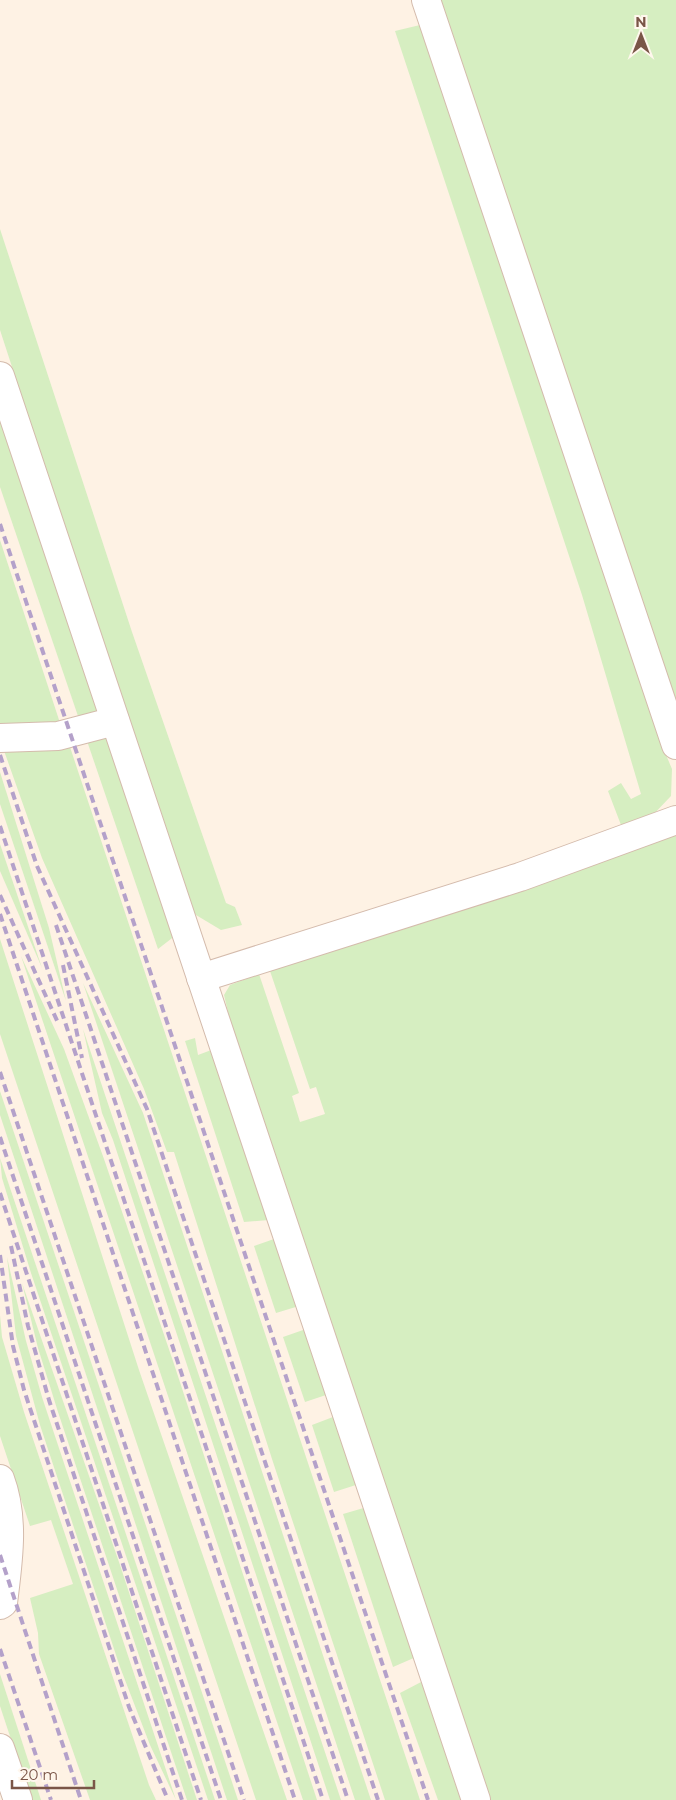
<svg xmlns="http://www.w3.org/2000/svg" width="676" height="1800" viewBox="0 0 676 1800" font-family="Montserrat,sans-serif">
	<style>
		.green { fill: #d6eec1 }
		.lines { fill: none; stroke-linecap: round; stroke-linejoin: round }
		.minor-casing { stroke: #d4bbac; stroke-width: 30 }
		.minor { stroke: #fff; stroke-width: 28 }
		.rail { stroke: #b4a1ca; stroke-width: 4; stroke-dasharray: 8 5; stroke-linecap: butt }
	</style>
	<rect width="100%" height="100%" fill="#fef2e4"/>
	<!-- green -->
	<g class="green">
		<polygon points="437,0 676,0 676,716"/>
		<polygon points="420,25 658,736 672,769 671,796 650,818 621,825 608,791 621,783 631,799 641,794 582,595 395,31"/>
		<polygon points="0,229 132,632 226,903 235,907 242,925 221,930 196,915 186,901 0,330"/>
		<polygon points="0,416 99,713 79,719 0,487"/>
		<polygon points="0,540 62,729 0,727"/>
		<polygon points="105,733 160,900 176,935 158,949 86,738"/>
		<polygon points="68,741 420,1800 385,1800 272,1459 174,1152 167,1152 144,1089 42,858 2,745"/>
		<polygon points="0,772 49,928 66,1001 0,804"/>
		<polygon points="676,833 676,1800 487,1800 233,1033 224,995 230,985 259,974 299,1093 292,1096 300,1122 325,1114 316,1087 310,1089 270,971"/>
		<polygon points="0,844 42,968 0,871"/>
		<polygon points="0,939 139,1370 287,1800 256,1800 0,1034"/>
		<polygon points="21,956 64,1049 104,1159 174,1364 317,1800 303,1800"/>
		<polygon points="83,983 143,1113 371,1800 355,1800"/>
		<polygon points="83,1029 341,1800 330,1800 113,1140 102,1113"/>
		<polygon points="195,1038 198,1055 214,1049 269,1220 244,1222 185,1041"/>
		<polygon points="0,1091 238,1800 227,1800 0,1115"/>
		<polygon points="0,1158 215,1800 208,1800 31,1273 2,1178"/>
		<polygon points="274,1239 299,1306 276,1313 254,1246"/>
		<polygon points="7,1257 26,1341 42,1397 176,1800 150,1745 120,1667 40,1425 16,1336"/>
		<polygon points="22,1283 120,1565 197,1800 187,1800 58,1412 38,1348"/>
		<polygon points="0,1315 2,1337 24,1412 149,1785 156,1800 90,1800 39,1654 38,1633 30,1598 73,1584 51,1520 30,1526 0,1436"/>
		<polygon points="306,1329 329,1394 305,1402 283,1337"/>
		<polygon points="333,1417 359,1484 334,1492 312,1425"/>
		<polygon points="367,1507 416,1657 393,1667 343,1514"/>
		<polygon points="0,1674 41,1800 31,1800 0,1706"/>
		<polygon points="423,1681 462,1800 438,1800 400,1693"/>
	</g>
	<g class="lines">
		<!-- minor casing -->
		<g class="minor-casing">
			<g id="minor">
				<polyline points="426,0 676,745"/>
				<polyline points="0,376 476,1800"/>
				<polyline points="0,738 58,736 115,721"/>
				<polyline points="201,978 520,877 676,820"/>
				<path d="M0,1479C15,1519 8,1562 3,1603L0,1605"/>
				<polyline points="0,1748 18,1800"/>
			</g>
		</g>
		<!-- minor -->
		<use href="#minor" class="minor"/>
		<!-- rail -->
		<g class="rail">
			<polyline points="0,524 428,1800"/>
			<polyline points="0,755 37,866 147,1109 378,1800"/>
			<polyline points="0,826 323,1800"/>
			<polyline points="0,895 59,1025"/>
			<polyline points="0,914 295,1800"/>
			<polyline points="56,925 348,1800"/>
			<polyline points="63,965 82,1058"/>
			<polyline points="0,1072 244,1800"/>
			<polyline points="0,1137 221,1800"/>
			<polyline points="0,1193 201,1800"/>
			<polyline points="11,1246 28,1326 49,1400 182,1800"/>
			<polyline points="0,1255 13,1346 24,1390 129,1707 168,1800"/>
			<polyline points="0,1555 81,1800"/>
			<polyline points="0,1649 51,1800"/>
		</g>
	</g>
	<!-- north arrow -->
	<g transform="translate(641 35)" stroke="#fff7ed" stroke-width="4" paint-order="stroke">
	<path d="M0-4L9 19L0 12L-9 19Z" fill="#7a5547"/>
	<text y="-8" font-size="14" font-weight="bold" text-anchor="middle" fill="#7a5547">N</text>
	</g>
	<!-- scale -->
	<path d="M12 1780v8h82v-8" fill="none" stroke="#7a5547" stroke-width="2.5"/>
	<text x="20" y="1780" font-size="15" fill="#7a5547" stroke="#fff7ed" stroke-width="4" paint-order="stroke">20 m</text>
</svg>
